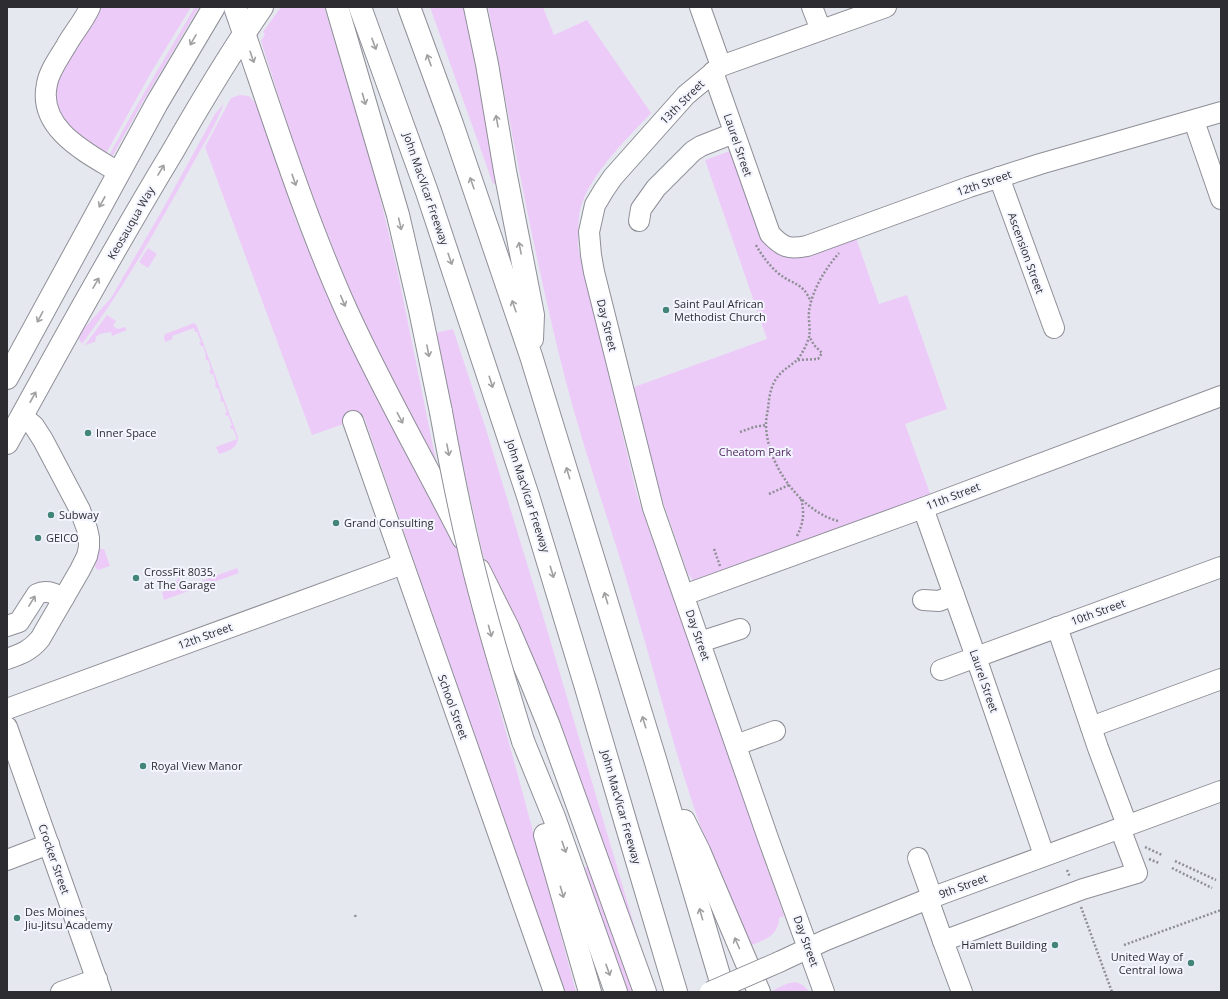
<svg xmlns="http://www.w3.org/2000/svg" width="1228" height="999" viewBox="0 0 1228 999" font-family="'Open Sans',sans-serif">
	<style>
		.green { fill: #edcbf9 }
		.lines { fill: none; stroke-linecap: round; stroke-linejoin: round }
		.minor-casing { stroke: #8e8f97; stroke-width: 22 }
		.major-casing { stroke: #8e8f97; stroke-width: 24 }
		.highway-casing { stroke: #8e8f97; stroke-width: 24 }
		.path { stroke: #8e8f95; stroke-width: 2.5; stroke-dasharray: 2 2; stroke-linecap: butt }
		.minor { stroke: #fff; stroke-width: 20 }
		.major { stroke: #fff; stroke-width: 22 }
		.highway { stroke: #fff; stroke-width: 22 }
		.minor-bridge-casing { stroke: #8e8f97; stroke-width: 22; stroke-linecap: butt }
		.highway-bridge-casing { stroke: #8e8f97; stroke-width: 24; stroke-linecap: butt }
		.minor-bridge { stroke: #fff; stroke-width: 20 }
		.highway-bridge { stroke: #fff; stroke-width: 22 }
		.oneway { stroke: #a0a0a2 }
		.poi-dot { fill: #438679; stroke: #f3f5fe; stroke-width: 1.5 }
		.labels { text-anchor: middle; stroke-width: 4; stroke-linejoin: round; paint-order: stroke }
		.street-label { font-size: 11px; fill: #2d2d31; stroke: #f3f5fe }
		.poi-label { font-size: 11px; fill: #2d2d31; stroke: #f3f5fe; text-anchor: start }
		.park-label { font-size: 11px; fill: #522960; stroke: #f3f5fe }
	</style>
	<rect width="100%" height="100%" fill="#e6e8f0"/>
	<!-- green -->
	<g class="green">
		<polygon points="97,7 191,7 152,71 104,157 63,126 53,87"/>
		<polygon points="195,7 199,7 140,107 112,157 107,159 137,105"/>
		<polygon points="281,7 324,7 373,168 396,264 437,466 387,376 349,288 304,176 261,41 265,34 263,32"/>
		<polygon points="430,7 464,7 498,183 493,184"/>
		<path d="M488,7H543L554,35L587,20L651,113C626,140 584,179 579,216C578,226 579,237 578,247L637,495L784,916L779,918C779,936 764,940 749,946C727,894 704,841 687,786C667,724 651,660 632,598C611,526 585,455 566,382C534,258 512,132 488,7Z"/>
		<polygon points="240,95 249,96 257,105 297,223 322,282 356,354 455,540 493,685 523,794 576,992 564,992 364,417 312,435 205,147 231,98"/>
		<path d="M224,103C216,126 198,153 186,176C154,233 122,291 82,344L79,339L80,333L111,298L164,207L215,114Z"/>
		<polygon points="730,151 757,228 763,241 775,252 789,257 798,258 807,256 856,238 879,304 907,295 947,409 905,424 931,496 697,581 693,580 688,574 662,499 651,459 634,387 767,339 705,160"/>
		<polygon points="148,248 157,254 148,268 139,262"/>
		<polygon points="107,315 116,321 113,326 118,329 125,327 127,330 112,336 111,332 100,334 96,337 95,342 85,345"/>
		<path d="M194,323L197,326L238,437C238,449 228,451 219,454L216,447L237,439L233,429H231L230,426L232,425L228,415L226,416L225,413L227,412L223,401L221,402L220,399L221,398L218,388H216L215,385L216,384L213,374H211L209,371L211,370L208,360H206L205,357L206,356L203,346H201L199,343L201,342L197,332H195L194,328L172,336L173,339L165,342L164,337L165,334L168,333Z"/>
		<polygon points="453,329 485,426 546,626 653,989 503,594 483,555 460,451 436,333"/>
		<polygon points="97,549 104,549 110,566 98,570 95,567"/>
		<polygon points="237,568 239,573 164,600 162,592 173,588 179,577 182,588"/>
		<polygon points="589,866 635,992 625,992 581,869"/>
		<path d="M795,982C802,984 805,986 809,992H770L786,984Z"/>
	</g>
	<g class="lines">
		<!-- minor casing -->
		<g class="minor-casing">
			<g id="minor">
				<path d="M90,7C84,21 73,33 66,46C59,58 49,71 47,84C37,129 87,153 118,172"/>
				<polyline points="700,7 721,66"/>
				<polyline points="812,7 821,30"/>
				<path d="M713,72L770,234C782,247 789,250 807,246L969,187L1040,164L1221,112"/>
				<polyline points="1194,121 1221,199"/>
				<polyline points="999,177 1054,328"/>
				<polyline points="639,221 641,209 656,188 693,151 701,146 734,133"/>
				<polyline points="353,421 554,992"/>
				<polyline points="923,508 971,643 1044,855"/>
				<polyline points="684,595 923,508 1221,396"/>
				<polyline points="923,600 939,601 954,595"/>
				<path d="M7,626L19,622L37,594C47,589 54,594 64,598"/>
				<polyline points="1057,627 1098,748 1127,825"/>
				<polyline points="700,642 740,629"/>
				<path d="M7,659C21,654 30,651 40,639L80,570L87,556L89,547V538L87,529L80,510L43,440L34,426L22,416"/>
				<polyline points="941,670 1221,567"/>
				<polyline points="7,709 403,564"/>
				<polyline points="7,727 101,992"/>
				<polyline points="1091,727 1221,679"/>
				<polyline points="736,745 775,731"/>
				<polyline points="918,858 932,897"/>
				<polyline points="7,860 49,844"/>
				<polyline points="928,899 943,941 1083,889 1137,873 1120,828"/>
				<polyline points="943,941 962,992"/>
				<polyline points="779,962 826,940 928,899 1221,791"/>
				<polyline points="61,992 97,979"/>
				<polyline points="824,992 769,841 653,508 594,272 591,255 589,232 595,205 604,190 613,177 686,95 721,66 886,7"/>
			</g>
		</g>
		<!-- major casing -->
		<g class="major-casing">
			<g id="major">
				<polyline points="7,378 157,103 214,7"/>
				<path d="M7,443C61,345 115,247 173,151C201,102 230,54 262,7"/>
			</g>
		</g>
		<!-- highway casing -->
		<g class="highway-casing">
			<g id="highway">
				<path d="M235,7C271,110 303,215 348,314C383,390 425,463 463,538"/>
				<polyline points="337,7 398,215 420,310 441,412"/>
				<polyline points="360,7 427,192 528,496 585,684 629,834 676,992"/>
				<polyline points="409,7 452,124 531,356 655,759 724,992"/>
				<polyline points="475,7 487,64 505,171 533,315 532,339"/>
				<polyline points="479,570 508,628 530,679 549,726 645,992"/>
				<polyline points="523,741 554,817 616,992"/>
				<polyline points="684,821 699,851 759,992"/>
				<polyline points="545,835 590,992"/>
			</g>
		</g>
		<!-- path -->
		<g class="path">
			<path d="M756,245C762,256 769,265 778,273C794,286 802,281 811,302"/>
			<polyline points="798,360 818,359 822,353 814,345 809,336"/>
			<polyline points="740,432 754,427 766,425"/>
			<polyline points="769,494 789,485"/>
			<path d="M838,521C800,511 766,463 766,424C766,419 767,414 768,409C769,399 770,388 776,379C781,371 789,367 796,361C802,355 807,344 809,337C811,327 807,316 810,306C814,287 826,268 839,253"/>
			<path d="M797,536C803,524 805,513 801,499"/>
			<polyline points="714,549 720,566"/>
			<polyline points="1145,847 1162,855"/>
			<polyline points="1149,859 1159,863"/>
			<polyline points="1175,861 1216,880"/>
			<polyline points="1172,868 1212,888"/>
			<polyline points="1067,870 1070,877"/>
			<polyline points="1081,907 1112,992"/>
			<polyline points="355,915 356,918"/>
			<polyline points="1124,945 1221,910"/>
		</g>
		<!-- minor -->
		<use href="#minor" class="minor"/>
		<!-- major -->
		<use href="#major" class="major"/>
		<!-- highway -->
		<use href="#highway" class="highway"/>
		<!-- minor-bridge casing -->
		<g class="minor-bridge-casing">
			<polyline id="minor-bridge" points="710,992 779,962"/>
		</g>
		<!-- highway-bridge casing -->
		<g class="highway-bridge-casing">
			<path id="highway-bridge" d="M441,412C452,473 464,533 480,593C493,643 508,692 523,741"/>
		</g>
		<!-- minor-bridge -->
		<use href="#minor-bridge" class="minor-bridge"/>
		<!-- highway-bridge -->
		<use href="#highway-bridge" class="highway-bridge"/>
	</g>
	<!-- one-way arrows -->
	<defs><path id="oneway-shaft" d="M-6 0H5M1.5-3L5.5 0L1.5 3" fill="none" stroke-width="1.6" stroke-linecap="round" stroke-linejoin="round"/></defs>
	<g class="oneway">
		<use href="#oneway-shaft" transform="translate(193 40) rotate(120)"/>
		<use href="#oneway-shaft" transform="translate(374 44) rotate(70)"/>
		<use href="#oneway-shaft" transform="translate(252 57) rotate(71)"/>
		<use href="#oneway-shaft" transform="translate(429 60) rotate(-110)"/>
		<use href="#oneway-shaft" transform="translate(364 99) rotate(74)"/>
		<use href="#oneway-shaft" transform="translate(497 121) rotate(-100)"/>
		<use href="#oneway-shaft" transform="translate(161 170) rotate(-59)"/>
		<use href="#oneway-shaft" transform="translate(294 180) rotate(71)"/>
		<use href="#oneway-shaft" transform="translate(472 183) rotate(-109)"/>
		<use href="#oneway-shaft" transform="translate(102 202) rotate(119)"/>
		<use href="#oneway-shaft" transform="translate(400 224) rotate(77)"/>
		<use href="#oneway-shaft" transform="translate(520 248) rotate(-101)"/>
		<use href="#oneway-shaft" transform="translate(450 259) rotate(71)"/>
		<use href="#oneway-shaft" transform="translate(96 283) rotate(-60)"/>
		<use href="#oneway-shaft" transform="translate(343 301) rotate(67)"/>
		<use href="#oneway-shaft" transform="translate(514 306) rotate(-109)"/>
		<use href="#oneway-shaft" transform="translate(40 317) rotate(118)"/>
		<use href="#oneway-shaft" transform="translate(428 351) rotate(79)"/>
		<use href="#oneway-shaft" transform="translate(491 382) rotate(72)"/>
		<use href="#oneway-shaft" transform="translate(33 397) rotate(-61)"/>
		<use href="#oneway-shaft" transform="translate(400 418) rotate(62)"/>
		<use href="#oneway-shaft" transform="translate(448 450) rotate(79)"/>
		<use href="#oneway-shaft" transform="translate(568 473) rotate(-107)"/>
		<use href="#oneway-shaft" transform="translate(552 572) rotate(73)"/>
		<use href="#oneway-shaft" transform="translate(606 598) rotate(-107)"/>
		<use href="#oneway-shaft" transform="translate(32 601) rotate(-58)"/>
		<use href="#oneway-shaft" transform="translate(490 631) rotate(75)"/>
		<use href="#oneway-shaft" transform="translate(644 722) rotate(-107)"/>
		<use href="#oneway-shaft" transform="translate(564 847) rotate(71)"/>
		<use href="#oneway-shaft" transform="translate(562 892) rotate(74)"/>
		<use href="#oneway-shaft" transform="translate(701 914) rotate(-106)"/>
		<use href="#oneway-shaft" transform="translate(737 943) rotate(-114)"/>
		<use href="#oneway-shaft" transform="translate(608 970) rotate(70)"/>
	</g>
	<!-- markers -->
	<g class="poi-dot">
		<circle cx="666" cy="310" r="4"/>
		<circle cx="88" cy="433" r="4"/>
		<circle cx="51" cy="515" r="4"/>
		<circle cx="336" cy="523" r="4"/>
		<circle cx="38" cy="538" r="4"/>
		<circle cx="136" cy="578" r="4"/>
		<circle cx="143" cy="766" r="4"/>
		<circle cx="17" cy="918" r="4"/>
		<circle cx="1055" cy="945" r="4"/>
		<circle cx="1191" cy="963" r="4"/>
	</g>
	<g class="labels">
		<!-- street labels -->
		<g class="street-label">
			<text transform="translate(682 102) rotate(-45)" y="4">13th Street</text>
			<text transform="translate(738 145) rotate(71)" y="4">Laurel Street</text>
			<text transform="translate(984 183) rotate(-19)" y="4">12th Street</text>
			<text transform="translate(426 189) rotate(71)" y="4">John MacVicar Freeway</text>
			<text transform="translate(131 223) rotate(-60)" y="4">Keosauqua Way</text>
			<text transform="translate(1026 253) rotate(70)" y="4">Ascension Street</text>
			<text transform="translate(607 325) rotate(76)" y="4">Day Street</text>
			<text transform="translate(528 496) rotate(72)" y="4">John MacVicar Freeway</text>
			<text transform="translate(953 496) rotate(-21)" y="4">11th Street</text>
			<text transform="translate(1098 612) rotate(-20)" y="4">10th Street</text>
			<text transform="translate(698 635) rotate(71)" y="4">Day Street</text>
			<text transform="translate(205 636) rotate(-20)" y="4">12th Street</text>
			<text transform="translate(984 681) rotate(71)" y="4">Laurel Street</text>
			<text transform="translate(453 707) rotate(70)" y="4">School Street</text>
			<text transform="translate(621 807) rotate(74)" y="4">John MacVicar Freeway</text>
			<text transform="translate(54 859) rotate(71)" y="4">Crocker Street</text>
			<text transform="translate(963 886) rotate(-20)" y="4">9th Street</text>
			<text transform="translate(806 941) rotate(70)" y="4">Day Street</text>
		</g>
		<!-- poi labels -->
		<g class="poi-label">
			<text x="674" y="308">Saint Paul African<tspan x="674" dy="13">Methodist Church</tspan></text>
			<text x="96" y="437">Inner Space</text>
			<text x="59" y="519">Subway</text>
			<text x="344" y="527">Grand Consulting</text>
			<text x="46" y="542">GEICO</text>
			<text x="144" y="576">CrossFit 8035,<tspan x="144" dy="13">at The Garage</tspan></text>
			<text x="151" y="770">Royal View Manor</text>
			<text x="25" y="916">Des Moines<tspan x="25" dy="13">Jiu-Jitsu Academy</tspan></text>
			<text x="1047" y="949" text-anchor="end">Hamlett Building</text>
			<text x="1183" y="961" text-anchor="end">United Way of<tspan x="1183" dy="13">Central Iowa</tspan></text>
		</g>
		<!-- park labels -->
		<g class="park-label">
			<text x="755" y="456">Cheatom Park</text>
		</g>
	</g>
	<!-- border -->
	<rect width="1228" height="999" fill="none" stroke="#2d2d31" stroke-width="16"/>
</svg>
